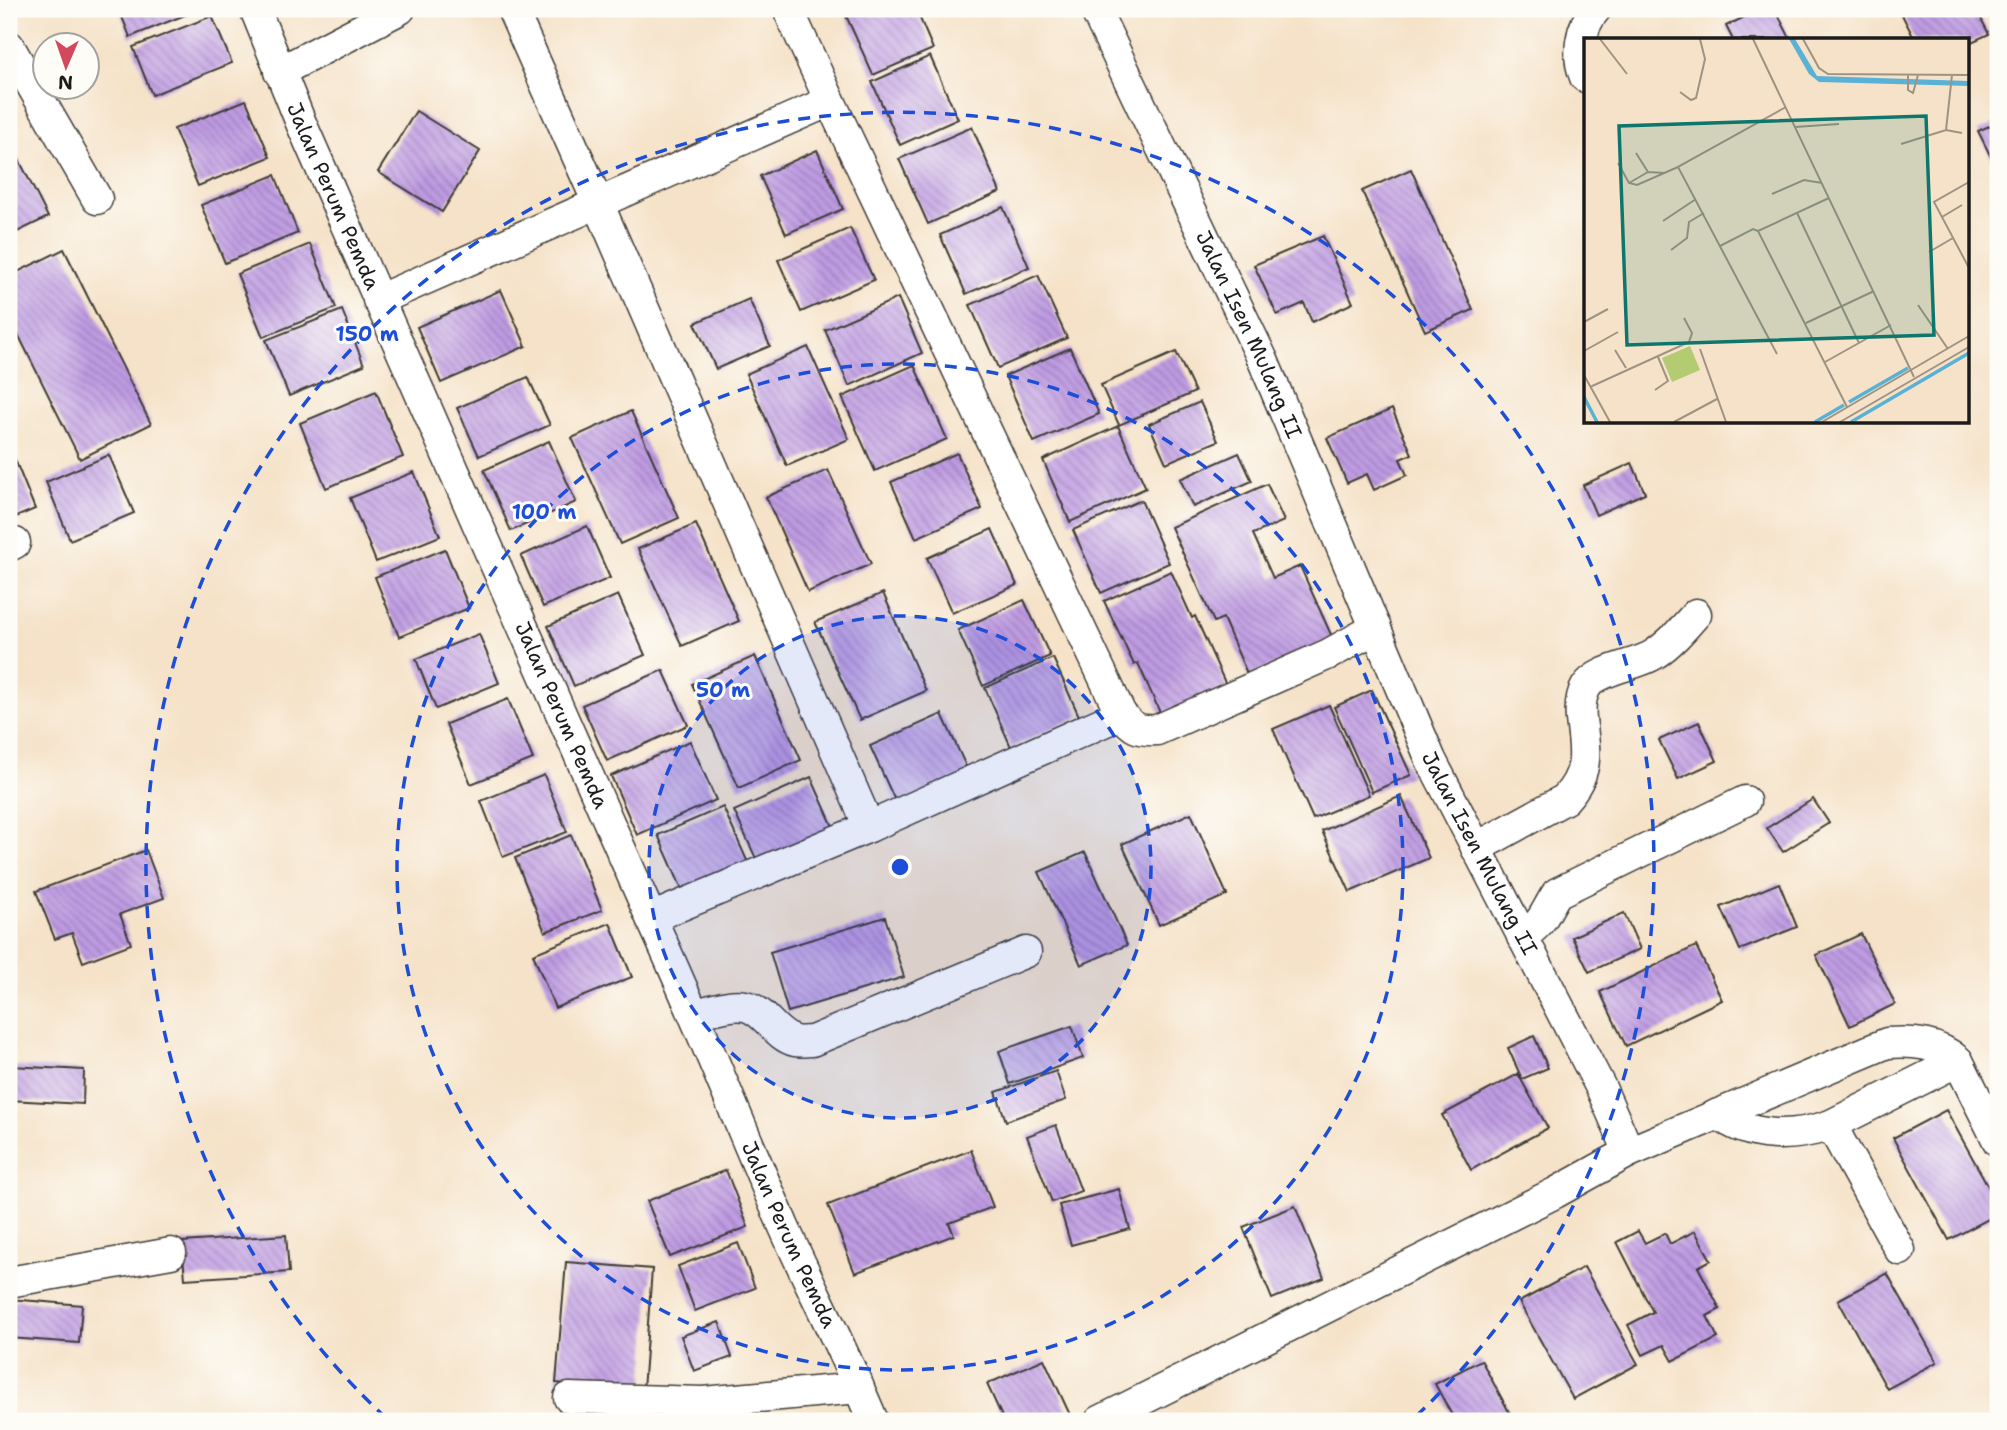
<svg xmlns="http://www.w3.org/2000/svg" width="2007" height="1430" viewBox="0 0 2007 1430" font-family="'Shantell Sans',sans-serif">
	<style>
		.building { fill: url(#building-back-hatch) }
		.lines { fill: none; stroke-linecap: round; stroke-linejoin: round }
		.street-casing { stroke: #3d3a36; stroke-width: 33 }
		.street { stroke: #fff; stroke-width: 30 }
		.ring { fill: none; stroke: #1d4ed8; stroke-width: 3.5; stroke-dasharray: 12 9 }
		.labels { text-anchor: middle; stroke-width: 6; stroke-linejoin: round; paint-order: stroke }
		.street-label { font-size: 21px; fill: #1c1c1c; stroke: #fdfcf7 }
		.inset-river { fill: none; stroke: #59b2d6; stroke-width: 3.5 }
		.inset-road { fill: none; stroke: #9e9383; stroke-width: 2 }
		.view { fill: #0f766e; fill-opacity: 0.15; stroke: #0f766e; stroke-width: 3.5 }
		.inset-edge { fill: none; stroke: #1c1c1c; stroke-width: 3.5 }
		.centre { fill: #1d4ed8; stroke: #fdfcf7; stroke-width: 3.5 }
		.ring-label { font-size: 21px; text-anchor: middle; font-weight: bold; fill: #1d4ed8; stroke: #fdfcf7; stroke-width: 6; stroke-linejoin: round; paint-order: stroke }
	</style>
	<defs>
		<pattern id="building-back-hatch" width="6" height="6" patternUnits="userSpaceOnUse" patternTransform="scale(1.75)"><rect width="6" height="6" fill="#bf9be3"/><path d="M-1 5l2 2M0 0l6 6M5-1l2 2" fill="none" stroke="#9a7eb7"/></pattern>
	</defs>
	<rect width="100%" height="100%" fill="#fdfcf7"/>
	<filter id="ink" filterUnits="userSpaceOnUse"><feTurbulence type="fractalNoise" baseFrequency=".0143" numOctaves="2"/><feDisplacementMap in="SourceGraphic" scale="14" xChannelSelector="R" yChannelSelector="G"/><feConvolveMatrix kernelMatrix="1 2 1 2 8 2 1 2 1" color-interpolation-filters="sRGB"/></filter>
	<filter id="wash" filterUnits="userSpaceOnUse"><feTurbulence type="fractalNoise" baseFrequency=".00686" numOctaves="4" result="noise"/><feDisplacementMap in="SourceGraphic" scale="28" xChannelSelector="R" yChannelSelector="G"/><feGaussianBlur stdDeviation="1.57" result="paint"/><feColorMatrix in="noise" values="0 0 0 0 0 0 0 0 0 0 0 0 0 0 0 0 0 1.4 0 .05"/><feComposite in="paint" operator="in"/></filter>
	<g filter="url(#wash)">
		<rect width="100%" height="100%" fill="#f5e2c8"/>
		<g id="blocks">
			<!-- building -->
			<g class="building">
				<polygon points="119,9 200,9 130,37"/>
				<polygon points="843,9 916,9 933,49 873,75"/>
				<polygon points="1761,9 1775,9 1791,40 1733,40 1726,26"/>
				<polygon points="1899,9 1976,9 1989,34 1967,44 1967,40 1915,40"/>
				<polygon points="212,16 232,63 152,95 133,47"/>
				<polygon points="930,56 958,119 900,145 872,82"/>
				<polygon points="246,100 270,157 198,186 174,129"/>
				<polygon points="416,111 480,151 442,212 378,172"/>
				<polygon points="1998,122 1998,171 1978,131"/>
				<polygon points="972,127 1000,192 928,224 899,159"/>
				<polygon points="9,140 48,217 9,236"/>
				<polygon points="817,150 843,209 786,234 760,176"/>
				<polygon points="1411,169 1473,310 1425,331 1362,191"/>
				<polygon points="275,175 298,233 225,263 201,205"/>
				<polygon points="1003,207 1029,267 966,294 940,235"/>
				<polygon points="850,228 874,280 801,312 778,260"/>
				<polygon points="1323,236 1353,303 1312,322 1304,303 1277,315 1254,265"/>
				<polygon points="310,244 336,308 263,337 237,274"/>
				<polygon points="64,249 151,424 80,459 9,316 9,276"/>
				<polygon points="1038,275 1067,338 998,368 970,305"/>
				<polygon points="501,290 526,346 441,383 417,327"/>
				<polygon points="898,298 922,353 849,386 825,330"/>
				<polygon points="749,299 770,346 716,369 695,323"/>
				<polygon points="342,310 364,365 289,396 266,340"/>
				<polygon points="808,347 849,439 787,466 746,374"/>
				<polygon points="1070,348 1099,414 1034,442 1005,376"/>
				<polygon points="1176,352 1195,392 1119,425 1101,385"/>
				<polygon points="914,365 947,439 875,471 842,397"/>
				<polygon points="528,377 550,425 479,456 457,408"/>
				<polygon points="376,391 403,457 326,488 300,423"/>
				<polygon points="1200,402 1218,441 1166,463 1149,424"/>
				<polygon points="1392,409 1412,454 1400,459 1407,475 1374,490 1367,474 1347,483 1327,438"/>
				<polygon points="631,411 679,518 620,544 572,438"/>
				<polygon points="1118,426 1146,488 1070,522 1043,460"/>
				<polygon points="549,441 576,502 511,531 484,470"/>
				<polygon points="9,445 35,509 9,520"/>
				<polygon points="957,453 982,509 916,538 891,482"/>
				<polygon points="1239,453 1252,481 1193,507 1180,479"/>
				<polygon points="109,455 134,513 70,540 46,482"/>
				<polygon points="1632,463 1645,493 1596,515 1583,485"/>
				<polygon points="828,470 871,564 808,592 766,497"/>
				<polygon points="414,472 440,536 376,562 350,498"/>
				<polygon points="1267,484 1284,521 1253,534 1273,578 1300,566 1333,639 1248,676 1223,618 1214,622 1171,527"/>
				<polygon points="1141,500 1169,563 1101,593 1073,530"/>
				<polygon points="696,524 739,621 682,646 638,549"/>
				<polygon points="587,526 610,578 543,607 521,556"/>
				<polygon points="992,529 1017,585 952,613 927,558"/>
				<polygon points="445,549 469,608 399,637 375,577"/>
				<polygon points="1171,571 1192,618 1195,616 1227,687 1161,715 1138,663 1134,665 1104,601"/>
				<polygon points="883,593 926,691 860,720 815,622"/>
				<polygon points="618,595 645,655 574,686 548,626"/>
				<polygon points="1024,600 1050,656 983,686 958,630"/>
				<polygon points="479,634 499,683 436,709 416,659"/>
				<polygon points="755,656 801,760 739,788 692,684"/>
				<polygon points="1053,658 1079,716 1011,747 985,688"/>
				<polygon points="663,670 688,725 607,761 582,705"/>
				<polygon points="1372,690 1411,775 1372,792 1334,707"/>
				<polygon points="508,699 533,759 471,784 446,724"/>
				<polygon points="1329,705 1369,795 1313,819 1273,729"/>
				<polygon points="942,714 969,773 897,805 870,746"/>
				<polygon points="1699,722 1717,761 1678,779 1659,740"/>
				<polygon points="690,741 716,800 637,835 611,776"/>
				<polygon points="544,775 567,832 503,857 481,801"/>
				<polygon points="811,777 835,831 759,865 734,811"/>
				<polygon points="1401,796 1429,858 1350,892 1322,831"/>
				<polygon points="1813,799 1829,823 1783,852 1767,828"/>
				<polygon points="723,807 749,865 684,894 658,835"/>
				<polygon points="1191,813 1227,895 1159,925 1122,844"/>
				<polygon points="571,835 602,910 545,932 515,858"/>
				<polygon points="146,850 164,898 120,914 131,944 83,962 72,933 55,939 36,891"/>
				<polygon points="1085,852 1127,945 1081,965 1039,872"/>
				<polygon points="1779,883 1797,927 1740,950 1721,907"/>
				<polygon points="1624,913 1640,949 1589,972 1572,937"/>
				<polygon points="885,917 904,977 788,1012 770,952"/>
				<polygon points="610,923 632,977 555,1008 533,954"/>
				<polygon points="1861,934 1895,1004 1850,1026 1816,955"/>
				<polygon points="1696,946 1722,1000 1626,1046 1600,992"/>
				<polygon points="1072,1026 1083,1058 1010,1084 999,1051"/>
				<polygon points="1534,1036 1548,1068 1522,1079 1508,1048"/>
				<polygon points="11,1066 84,1070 83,1104 9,1100"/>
				<polygon points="1056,1071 1066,1100 1006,1121 996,1092"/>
				<polygon points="1518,1074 1548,1128 1471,1170 1442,1115"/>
				<polygon points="1946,1110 1998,1204 1998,1214 1949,1240 1893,1138"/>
				<polygon points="1056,1125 1081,1191 1052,1202 1027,1136"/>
				<polygon points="971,1150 993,1207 949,1223 954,1235 855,1273 828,1205"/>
				<polygon points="726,1170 748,1227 670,1257 647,1201"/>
				<polygon points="1119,1189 1130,1229 1071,1245 1059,1205"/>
				<polygon points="1295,1206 1324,1278 1272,1299 1243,1227"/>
				<polygon points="1638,1231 1645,1243 1665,1233 1670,1244 1695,1231 1711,1260 1698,1267 1720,1309 1707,1316 1718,1338 1673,1361 1664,1345 1643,1355 1628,1325 1653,1312 1617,1242"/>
				<polygon points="286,1235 289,1272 185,1279 182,1242"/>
				<polygon points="738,1243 755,1288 695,1311 678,1266"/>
				<polygon points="566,1262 652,1269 643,1390 556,1383"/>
				<polygon points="1584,1267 1638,1364 1573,1399 1519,1302"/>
				<polygon points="1887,1273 1937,1362 1887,1389 1838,1300"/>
				<polygon points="9,1299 82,1305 79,1343 9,1338"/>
				<polygon points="719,1322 732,1357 694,1371 681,1336"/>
				<polygon points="1044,1359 1071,1417 1063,1421 1004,1421 987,1384"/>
				<polygon points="1481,1360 1514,1421 1455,1421 1435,1384"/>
			</g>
		</g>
	</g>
	<g filter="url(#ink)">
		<use href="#blocks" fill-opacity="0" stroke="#3d3a36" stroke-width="2"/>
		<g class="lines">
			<!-- street casing -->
			<g class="street-casing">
				<g id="street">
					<path id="s1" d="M255,9L301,123L651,918C698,1020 739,1124 784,1227C813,1292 846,1355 873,1421"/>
					<polyline points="512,9 598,203 869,827"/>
					<path id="s2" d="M1095,9L1262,358L1431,760L1601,1088L1629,1152L1555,1193L1100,1421"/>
					<polyline points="9,46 97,199"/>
					<polyline points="279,72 400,9"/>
					<path d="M1585,77C1576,56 1580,26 1596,9"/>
					<polyline points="378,300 830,101"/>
					<polyline points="9,546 15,543"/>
					<path d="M1121,714C1133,728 1137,731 1157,730L1329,654L1376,628"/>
					<path d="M1476,848L1565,799C1590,772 1585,752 1581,719C1580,708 1580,697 1586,687C1597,669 1635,666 1653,655C1670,644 1683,629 1696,614"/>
					<polyline points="651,918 869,827 1121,714 830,101 788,9"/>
					<path d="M1522,937C1529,932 1536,927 1541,920C1547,911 1551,902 1557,893L1745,801"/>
					<path d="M695,1014C710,1011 729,1003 745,1006C765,1010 775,1036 795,1041C800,1042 807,1041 812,1041L1026,952"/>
					<path d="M1718,1114C1751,1139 1793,1138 1831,1125L1900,1250"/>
					<polyline points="1831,1125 1958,1061"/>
					<path d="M1629,1152L1887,1043C1913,1041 1938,1043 1958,1061L1998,1141"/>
					<polyline points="9,1282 171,1253"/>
					<polyline points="569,1398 703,1402 859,1388"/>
				</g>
			</g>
			<!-- street -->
			<use href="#street" class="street"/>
		</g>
	</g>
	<!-- distance rings -->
	<circle cx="900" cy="867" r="251" fill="#1d4ed8" fill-opacity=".12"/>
	<g class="ring">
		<circle cx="900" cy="867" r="251"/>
		<circle cx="900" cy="867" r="503"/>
		<path d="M386 1418A754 754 0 1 1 1414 1418"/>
	</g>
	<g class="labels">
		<!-- street labels -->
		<g class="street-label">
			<text dy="7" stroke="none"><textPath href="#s1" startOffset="203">Jalan Perum Pemda</textPath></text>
			<text dy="7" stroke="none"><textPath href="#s2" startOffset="360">Jalan Isen Mulang II</textPath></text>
			<text dy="7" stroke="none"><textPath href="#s1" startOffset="770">Jalan Perum Pemda</textPath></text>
			<text dy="7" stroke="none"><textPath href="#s2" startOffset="928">Jalan Isen Mulang II</textPath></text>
			<text dy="7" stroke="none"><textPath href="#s1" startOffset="1337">Jalan Perum Pemda</textPath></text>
		</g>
	</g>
	<!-- overview -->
	<g transform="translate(1584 38)">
		<rect width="385" height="385" fill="#f5e2c8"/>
		<path d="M106,308L116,332L88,344L78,320Z" fill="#b3cb71"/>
		<path d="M205,1H211L233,38L385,43V48L235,44L225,36Z" fill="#59b2d6"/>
		<path class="inset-river" d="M0,359L13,384M265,364L324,330M231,384L260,367M267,384L385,315"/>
		<path class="inset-road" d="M16,1L43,36M169,1L330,339M219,1L235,30L244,36L385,37M324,37V52L329,55L334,37M96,54L107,62L112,60L121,21L116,1M211,89L255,86M362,92L368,37M317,106L362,92L378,95M52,115L64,134L81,135M34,125L45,145L53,147L94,129M385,144L350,164L385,230M45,145L64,134M188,156L220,142L238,145M245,160L174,193L263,369M213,175L275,305M358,179L378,167M79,183L112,161M136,208L169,191L174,193M87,212L103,200L105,184L120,175M345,214L369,200M334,267L364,311M0,284L24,271M222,285L290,253M116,311L142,384M31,312L42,330M0,313L34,294M193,316L94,129L202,69M241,324L307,287M0,337L26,384M6,349L105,304L108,295L100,280M71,352L84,343L74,319M90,384L133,361M238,384L385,298M256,384L385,309"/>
		<path class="view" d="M342,78L350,297L43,307L35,88Z"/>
		<rect width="385" height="385" class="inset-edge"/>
	</g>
	<circle cx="900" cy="867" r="10" class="centre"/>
	<g class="ring-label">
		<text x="367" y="341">150 m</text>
		<text x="544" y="519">100 m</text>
		<text x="723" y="697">50 m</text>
	</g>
	<!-- margin -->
	<rect width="2007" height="1430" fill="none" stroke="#fdfcf7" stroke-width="35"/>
	<!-- north arrow -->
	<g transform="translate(66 66) rotate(182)"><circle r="33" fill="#fdfcf7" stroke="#a3a29f" stroke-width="2"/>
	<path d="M0-5L12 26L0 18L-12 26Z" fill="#d1495b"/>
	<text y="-10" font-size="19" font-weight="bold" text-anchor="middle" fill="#1c1c1c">N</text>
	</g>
</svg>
